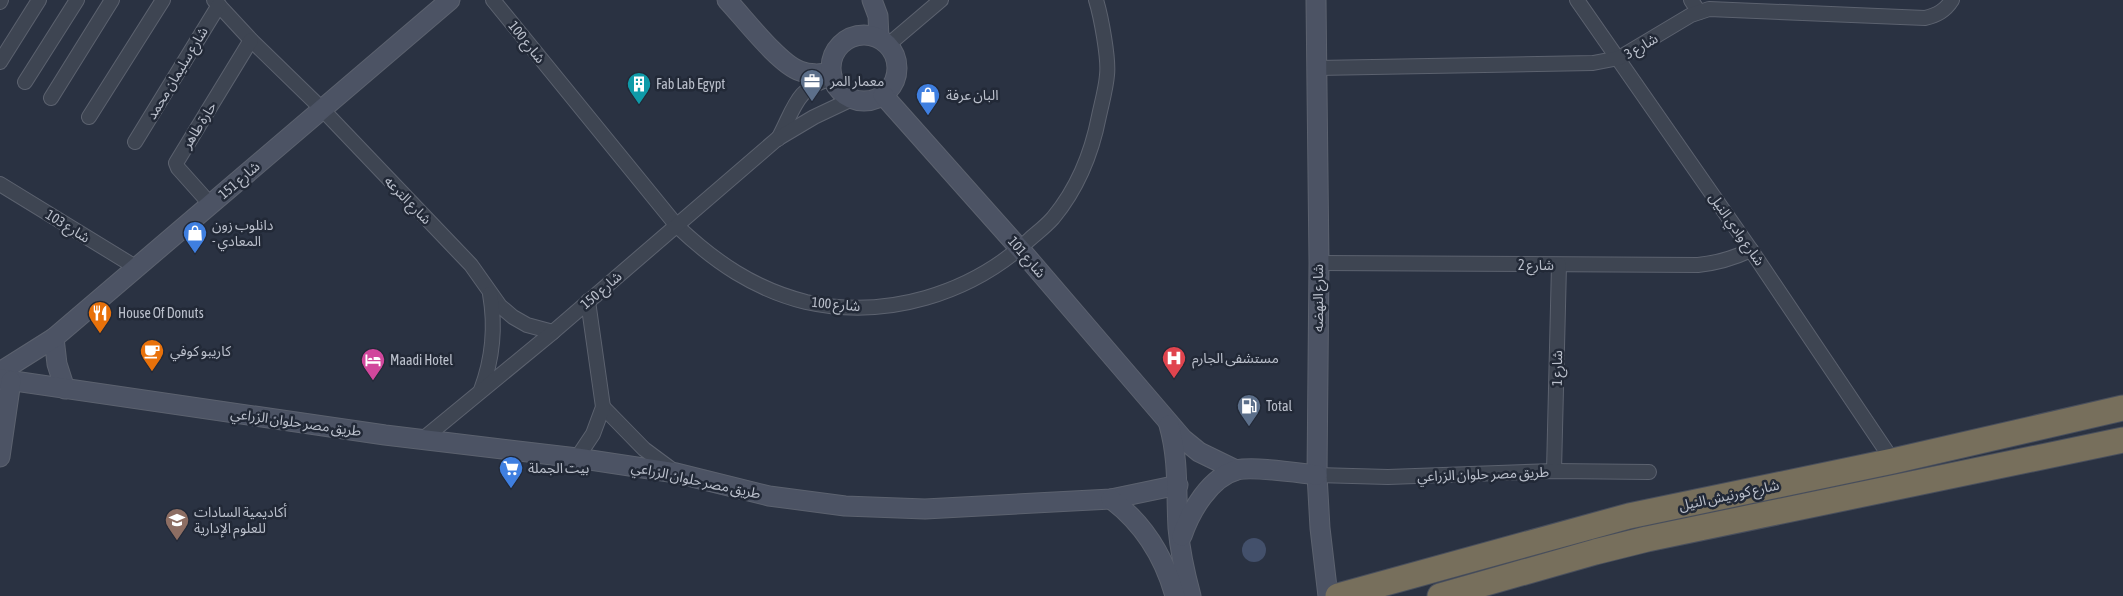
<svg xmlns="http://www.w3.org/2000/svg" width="2123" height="596" viewBox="0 0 2123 596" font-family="'Asap Condensed','Noto Sans Arabic',sans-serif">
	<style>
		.water { fill: #43506b }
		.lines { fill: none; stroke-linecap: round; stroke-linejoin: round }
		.street-casing { stroke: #5c626f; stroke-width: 16 }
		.secondary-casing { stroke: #5c626f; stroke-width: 21 }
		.highway-casing { stroke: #494f5c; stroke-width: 27 }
		.street { stroke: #3e4552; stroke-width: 14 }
		.secondary { stroke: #4c5364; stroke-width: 19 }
		.highway { stroke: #776f5c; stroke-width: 25 }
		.labels { text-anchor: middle; stroke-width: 5; stroke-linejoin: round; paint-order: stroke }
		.street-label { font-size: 14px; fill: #bbc0cc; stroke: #222937 }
		.poi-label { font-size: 14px; fill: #bbc0cc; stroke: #222937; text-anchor: start }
	</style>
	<rect width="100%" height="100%" fill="#2a3242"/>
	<!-- water -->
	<circle class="water" cx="1254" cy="550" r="12"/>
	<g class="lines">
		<!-- street casing -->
		<g class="street-casing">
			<g id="street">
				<polyline points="214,0 251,40 322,109 471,265 500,306 513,317 527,325 553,332"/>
				<path d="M493,0L677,226C715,262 754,289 806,302C886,320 971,294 1030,239C1038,232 1046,226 1053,218C1077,189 1092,152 1099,116C1102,102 1106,88 1107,75C1109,59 1101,16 1096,0"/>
				<polyline points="1577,0 1751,250 1893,461"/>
				<polyline points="1691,0 1699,12"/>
				<polyline points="0,2 1,0"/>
				<polyline points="888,45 941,0"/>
				<polyline points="0,62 39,0"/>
				<path d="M1317,68L1593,63L1619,58L1691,15L1709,9L1925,18C1937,15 1945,11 1952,0"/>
				<polyline points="25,82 77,0"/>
				<polyline points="51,98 112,0"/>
				<polyline points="89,117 163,0"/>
				<path d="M778,139C794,110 796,86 832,79"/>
				<polyline points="135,142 219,5"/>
				<polyline points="0,184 137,268"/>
				<polyline points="211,205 178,168 176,163 251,40"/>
				<path d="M1319,263L1698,265C1718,263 1734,258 1751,250"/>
				<path d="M481,390C493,358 496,328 490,294"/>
				<polyline points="603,407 644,449 675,472"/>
				<polyline points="423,439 553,332 777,139 814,117 852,99"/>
				<polyline points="577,458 593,434 603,407 588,301"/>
				<polyline points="1554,471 1559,265"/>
				<polyline points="1317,475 1388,477 1554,471 1649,472"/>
			</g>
		</g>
		<!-- secondary casing -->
		<g class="secondary-casing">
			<g id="secondary">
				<path d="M727,0C744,18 779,64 800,71C810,75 820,74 831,73"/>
				<polyline points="872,0 878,16 879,38"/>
				<polyline points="1316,0 1319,263 1317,475 1320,528 1328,596"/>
				<circle cx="864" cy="68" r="33"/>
				<polyline points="883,95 1020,249 1183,439 1199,452 1236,470"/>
				<polyline points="54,338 57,364 65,389"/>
				<polyline points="0,372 54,338 450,0"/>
				<polyline points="0,379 385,435 577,458 676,473 769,496 845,506 925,509 1111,499 1178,485"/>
				<path d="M1169,425C1179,460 1176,493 1178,528C1180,551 1185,574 1191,596"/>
				<polyline points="0,457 11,381"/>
				<path d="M1111,499C1144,524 1164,556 1175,596"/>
				<path d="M1182,536C1190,512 1210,477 1237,470C1254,466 1298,473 1317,475"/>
			</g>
		</g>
		<!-- highway casing -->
		<g class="highway-casing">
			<g id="highway">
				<polyline points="1338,596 1629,516 1893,461 2123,408"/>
				<polyline points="1440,596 1595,552 1647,539 2123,440"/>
			</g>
		</g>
		<!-- street -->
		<use href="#street" class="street"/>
		<!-- secondary -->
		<use href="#secondary" class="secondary"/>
		<!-- highway -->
		<use href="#highway" class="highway"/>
	</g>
	<!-- icons -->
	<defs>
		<g id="office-pin" transform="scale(1.25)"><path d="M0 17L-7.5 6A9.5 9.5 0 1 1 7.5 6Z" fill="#5c6f8a" stroke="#222937"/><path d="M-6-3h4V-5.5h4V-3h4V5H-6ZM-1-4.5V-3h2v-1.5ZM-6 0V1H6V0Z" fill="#fff"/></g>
		<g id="building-pin" transform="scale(1.25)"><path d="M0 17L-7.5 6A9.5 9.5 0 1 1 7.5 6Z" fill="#0f9aa8" stroke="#222937"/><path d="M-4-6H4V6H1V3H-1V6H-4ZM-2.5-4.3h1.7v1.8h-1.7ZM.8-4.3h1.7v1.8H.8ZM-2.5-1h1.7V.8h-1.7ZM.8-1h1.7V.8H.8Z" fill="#fff"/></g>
		<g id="shop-pin" transform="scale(1.25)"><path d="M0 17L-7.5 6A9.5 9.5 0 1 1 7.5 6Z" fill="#3f7fe0" stroke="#222937"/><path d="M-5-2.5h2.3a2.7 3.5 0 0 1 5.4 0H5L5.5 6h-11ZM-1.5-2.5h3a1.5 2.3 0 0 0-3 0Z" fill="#fff"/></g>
		<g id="restaurant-pin" transform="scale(1.25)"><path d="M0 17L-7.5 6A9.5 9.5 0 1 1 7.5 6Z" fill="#e8710a" stroke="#222937"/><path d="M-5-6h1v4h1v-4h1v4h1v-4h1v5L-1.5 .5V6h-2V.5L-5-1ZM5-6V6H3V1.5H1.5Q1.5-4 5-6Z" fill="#fff"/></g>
		<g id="cafe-pin" transform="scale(1.25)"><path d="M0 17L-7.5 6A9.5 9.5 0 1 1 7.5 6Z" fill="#e8710a" stroke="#222937"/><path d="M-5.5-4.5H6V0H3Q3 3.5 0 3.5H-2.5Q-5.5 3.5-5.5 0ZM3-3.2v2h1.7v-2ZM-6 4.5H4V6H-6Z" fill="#fff"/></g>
		<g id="hospital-pin" transform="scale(1.25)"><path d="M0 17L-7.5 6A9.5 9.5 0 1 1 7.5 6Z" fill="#e0444e" stroke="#222937"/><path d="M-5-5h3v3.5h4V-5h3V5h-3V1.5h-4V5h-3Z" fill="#fff"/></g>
		<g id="hotel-pin" transform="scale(1.25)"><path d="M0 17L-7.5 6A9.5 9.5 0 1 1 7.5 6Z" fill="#d1479c" stroke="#222937"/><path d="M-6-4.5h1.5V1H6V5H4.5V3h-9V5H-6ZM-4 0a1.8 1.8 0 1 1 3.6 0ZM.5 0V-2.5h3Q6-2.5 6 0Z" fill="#fff"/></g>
		<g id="fuel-pin" transform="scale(1.25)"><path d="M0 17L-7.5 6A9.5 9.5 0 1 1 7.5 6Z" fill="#5c6f8a" stroke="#222937"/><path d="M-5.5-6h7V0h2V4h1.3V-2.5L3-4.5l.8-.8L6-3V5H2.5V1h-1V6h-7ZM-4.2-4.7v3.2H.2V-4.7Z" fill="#fff"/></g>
		<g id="supermarket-pin" transform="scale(1.25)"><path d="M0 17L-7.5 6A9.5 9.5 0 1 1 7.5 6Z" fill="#3f7fe0" stroke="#222937"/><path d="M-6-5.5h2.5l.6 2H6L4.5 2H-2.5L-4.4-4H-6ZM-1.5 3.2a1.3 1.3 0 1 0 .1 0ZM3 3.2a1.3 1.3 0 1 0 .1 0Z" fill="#fff"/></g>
		<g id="university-pin" transform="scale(1.25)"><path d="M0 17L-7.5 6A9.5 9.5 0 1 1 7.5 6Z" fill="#8d6e63" stroke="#222937"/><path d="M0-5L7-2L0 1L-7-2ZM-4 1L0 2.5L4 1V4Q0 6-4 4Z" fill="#fff"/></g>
	</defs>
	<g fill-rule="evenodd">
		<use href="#office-pin" x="812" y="81"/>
		<use href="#building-pin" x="639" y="84"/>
		<use href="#shop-pin" x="928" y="95"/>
		<use href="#shop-pin" x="195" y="233"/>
		<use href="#restaurant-pin" x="100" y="313"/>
		<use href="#cafe-pin" x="152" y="351"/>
		<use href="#hospital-pin" x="1174" y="358"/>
		<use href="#hotel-pin" x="373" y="360"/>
		<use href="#fuel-pin" x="1249" y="406"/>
		<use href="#supermarket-pin" x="511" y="468"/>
		<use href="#university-pin" x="177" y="520"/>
	</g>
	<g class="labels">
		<!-- street labels -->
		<g class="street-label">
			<text transform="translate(527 42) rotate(51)" y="5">شارع 100</text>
			<text transform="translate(1641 46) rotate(-30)" y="5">شارع 3</text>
			<text transform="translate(177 73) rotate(-59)" y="5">شارع سليمان محمد</text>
			<text transform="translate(199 125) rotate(-58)" y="5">حارة طاهر</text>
			<text transform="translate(239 180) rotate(-41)" y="5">شارع 151</text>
			<text transform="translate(408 200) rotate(46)" y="5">شارع الترعه</text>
			<text transform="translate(68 226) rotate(32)" y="5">شارع 103</text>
			<text transform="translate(1737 229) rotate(55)" y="5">شارع وادي النيل</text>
			<text transform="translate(1027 257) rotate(49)" y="5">شارع 101</text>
			<text x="1536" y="270">شارع 2</text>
			<text transform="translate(601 290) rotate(-41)" y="5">شارع 150</text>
			<text transform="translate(1318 298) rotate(-90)" y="5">شارع النهضه</text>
			<text transform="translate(836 304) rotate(5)" y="5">شارع 100</text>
			<text transform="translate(1557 368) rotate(-89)" y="5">شارع 1</text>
			<text transform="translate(296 422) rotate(8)" y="5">طريق مصر حلوان الزراعي</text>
			<text transform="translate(1483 474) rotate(-2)" y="5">طريق مصر حلوان الزراعي</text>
			<text transform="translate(696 480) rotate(12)" y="5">طريق مصر حلوان الزراعي</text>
			<text transform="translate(1729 495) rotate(-12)" y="5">شارع كورنيش النيل</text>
		</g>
		<!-- poi labels -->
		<g class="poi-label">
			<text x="830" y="86">معمار المر</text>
			<text x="656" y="89">Fab Lab Egypt</text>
			<text x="946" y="100">البان عرفة</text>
			<text x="212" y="230">دانلوب زون<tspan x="212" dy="16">- المعادي</tspan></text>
			<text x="118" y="318">House Of Donuts</text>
			<text x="170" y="356">كاريبو كوفي</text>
			<text x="1192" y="363">مستشفى الجارم</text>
			<text x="390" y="365">Maadi Hotel</text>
			<text x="1266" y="411">Total</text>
			<text x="528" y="473">بيت الجملة</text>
			<text x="194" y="517">أكاديمية السادات<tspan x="194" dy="16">للعلوم الإدارية</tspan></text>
		</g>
	</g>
</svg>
